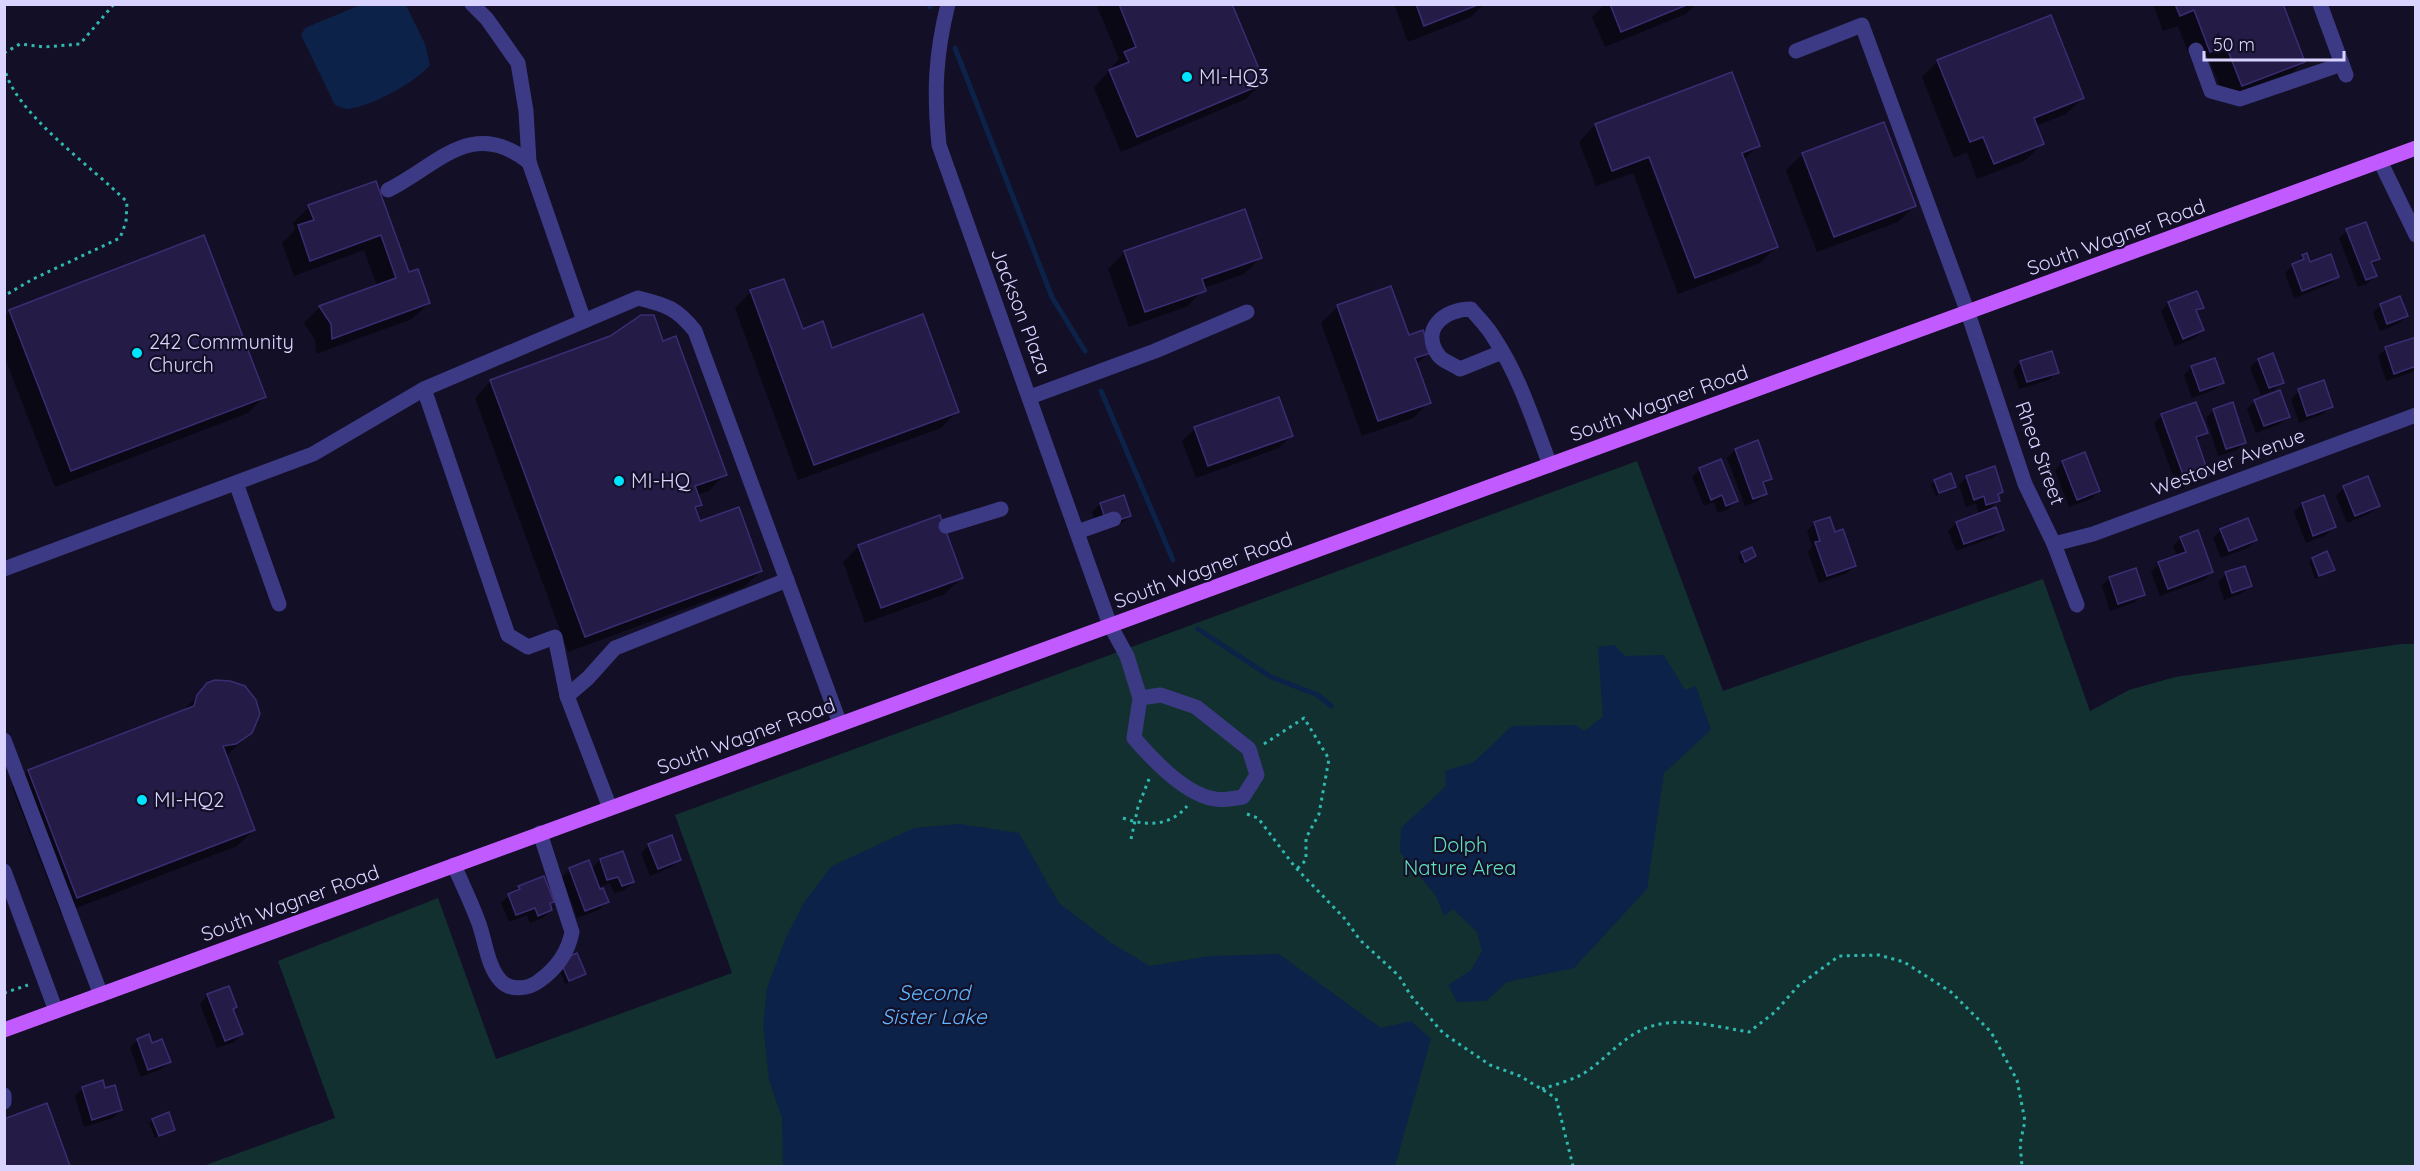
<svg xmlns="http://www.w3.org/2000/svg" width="2420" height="1171" viewBox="0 0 2420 1171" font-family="Quicksand,sans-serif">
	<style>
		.green { fill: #12302f }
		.water { fill: #0c2248 }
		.shadow { fill: #0007 }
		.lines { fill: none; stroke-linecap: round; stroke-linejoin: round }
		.stream { stroke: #0c2248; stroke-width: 5 }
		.building { fill: #241b47; stroke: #3b2d73; stroke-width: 1.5 }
		.path { stroke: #2fb8b0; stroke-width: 3; stroke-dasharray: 3 4.5; stroke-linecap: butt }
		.minor { stroke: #3d3a85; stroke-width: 15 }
		.major { stroke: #c25bff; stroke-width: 15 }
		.poi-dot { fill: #00e5ff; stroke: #130f26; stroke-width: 2 }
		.labels { text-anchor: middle; stroke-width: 4.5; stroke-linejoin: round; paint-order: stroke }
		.poi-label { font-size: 20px; fill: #d9d4ff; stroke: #130f26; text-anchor: start }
		.street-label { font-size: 20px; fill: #d9d4ff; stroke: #130f26 }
		.park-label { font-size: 20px; fill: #5fe0c0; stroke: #130f26 }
		.water-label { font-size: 21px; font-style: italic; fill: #62b6ff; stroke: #130f26 }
	</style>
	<rect width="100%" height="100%" fill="#130f26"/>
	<!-- green -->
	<polygon class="green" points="1637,461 1723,691 2043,579 2090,711 2129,690 2175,677 2401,644 2415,644 2415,1166 203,1166 335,1118 278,961 438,898 496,1059 732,973 675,815"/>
	<!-- water -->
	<g class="water">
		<path d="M360,5H406L425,44L430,65C418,81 370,107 348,109C344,109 339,106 335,105L301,35L305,28Z"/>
		<polygon points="1614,645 1625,656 1664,655 1685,690 1696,686 1711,730 1664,773 1647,889 1574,968 1507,982 1486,1001 1457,1002 1448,985 1471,970 1482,951 1477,932 1453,909 1444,916 1436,896 1400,852 1401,828 1446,786 1445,771 1474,762 1512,726 1575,725 1585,731 1603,716 1598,647"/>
		<polygon points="960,824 1019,833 1059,903 1111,943 1150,966 1210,956 1279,954 1381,1028 1411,1021 1431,1039 1395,1166 783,1166 782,1118 769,1080 763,1025 767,988 786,937 805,901 832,866 914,828"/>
	</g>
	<!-- shadow -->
	<g class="shadow">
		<polygon points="1096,4 1230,4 1263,83 1246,99 1121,152 1094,88 1119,59"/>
		<polygon points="1394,4 1484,4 1471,17 1408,42"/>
		<polygon points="1605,4 1696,4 1686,14 1605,47 1592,17"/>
		<polygon points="2153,4 2282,4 2304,61 2287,78 2226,102 2210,61 2194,67 2178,26 2163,31"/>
		<polygon points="1938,61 2083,98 2066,114 2036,126 2043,143 2026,160 1977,179 1967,152 1954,158 1922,77"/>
		<polygon points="1731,74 1758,145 1743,161 1776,247 1760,263 1678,294 1633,173 1596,186 1579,142 1595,125"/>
		<polygon points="1803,154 1914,206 1898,222 1817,252 1786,170"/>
		<polygon points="375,182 408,274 429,303 412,319 316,354 315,340 304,323 320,307 377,286 364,250 294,276 282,243 295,230 293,223 309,207"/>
		<polygon points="2347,231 2379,258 2371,266 2375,276 2367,284 2358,287 2339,238"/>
		<polygon points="1125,252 1260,258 1244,274 1204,288 1188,306 1129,327 1108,269"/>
		<polygon points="2303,256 2310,264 2337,276 2330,284 2294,298 2285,273"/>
		<polygon points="751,292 831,349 957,412 941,428 798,480 735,308"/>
		<polygon points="2169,303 2202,307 2196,313 2203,330 2195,338 2175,346 2161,311"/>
		<polygon points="2381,305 2406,316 2398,324 2380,331 2373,313"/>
		<polygon points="1338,307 1408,337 1429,352 1416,365 1429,402 1413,418 1362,436 1321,323"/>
		<polygon points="10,311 264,397 248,413 55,487 4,356 4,316"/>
		<polygon points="611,337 662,343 725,474 709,491 697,495 700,505 695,510 699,523 761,571 744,587 568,652 475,398 491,381"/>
		<polygon points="2416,338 2416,371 2386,381 2378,356 2386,349"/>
		<polygon points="2272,355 2282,382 2274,390 2261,395 2250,368 2258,360"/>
		<polygon points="2021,362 2057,372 2049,380 2019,389 2013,370"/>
		<polygon points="2192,367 2222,382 2214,390 2192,398 2184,375"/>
		<polygon points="2323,382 2331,406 2323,414 2299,423 2291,399 2299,391"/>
		<polygon points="1278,399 1291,436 1279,448 1196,478 1182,441 1195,429"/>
		<polygon points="2255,401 2288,416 2280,424 2256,433 2247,409"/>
		<polygon points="2214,410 2245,442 2237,450 2218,456 2206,418"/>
		<polygon points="2162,416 2206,433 2196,441 2208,474 2200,482 2178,490 2154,423"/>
		<polygon points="1757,442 1770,478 1763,486 1766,493 1758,501 1745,506 1727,458 1735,450"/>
		<polygon points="2063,462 2099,491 2091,499 2069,507 2055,470"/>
		<polygon points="1700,469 1736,501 1728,509 1718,513 1714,502 1704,506 1692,477"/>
		<polygon points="1967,477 2002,492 1997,496 1998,500 1986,512 2002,529 1994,537 1956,551 1948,531 1956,523 1979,515 1976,503 1966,507 1959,485"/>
		<polygon points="1935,481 1954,487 1936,496 1931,484"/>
		<polygon points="2344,488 2378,506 2371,513 2347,523 2336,496"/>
		<polygon points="1123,496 1130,516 1122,523 1108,528 1097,525 1092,512 1100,504"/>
		<polygon points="2323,497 2334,527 2326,535 2306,543 2294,512 2302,504"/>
		<polygon points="1815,523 1834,533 1855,566 1847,573 1819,583 1808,552 1812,547 1807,531"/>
		<polygon points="2221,530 2256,540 2248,548 2221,558 2213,538"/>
		<polygon points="2181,538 2212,572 2204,580 2160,596 2151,572 2159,564 2177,557 2173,546"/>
		<polygon points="859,546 962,577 945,594 865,623 843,562"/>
		<polygon points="1741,553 1754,556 1741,564 1738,557"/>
		<polygon points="2312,559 2333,570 2315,579 2309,562"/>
		<polygon points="2226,574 2250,586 2242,593 2224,600 2218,582"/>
		<polygon points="2109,578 2143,594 2135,602 2110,611 2102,586"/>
		<polygon points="208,685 251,732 226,756 254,830 237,846 61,914 12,787 28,771 182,712"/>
		<polygon points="649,845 679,860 671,867 650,876 641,853"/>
		<polygon points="600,860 633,882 625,890 614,893 610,883 598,888 607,902 599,910 577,918 562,877 570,869 591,869"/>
		<polygon points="519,887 552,901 549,905 551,910 543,918 530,923 527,915 509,922 501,903"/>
		<polygon points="558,965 584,974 565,984"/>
		<polygon points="228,988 235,1007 232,1010 242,1034 234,1042 217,1048 200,1004 207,996"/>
		<polygon points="138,1040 151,1045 169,1062 161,1069 141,1077 130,1048"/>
		<polygon points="83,1088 104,1090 121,1110 113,1118 84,1127 75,1096"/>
		<polygon points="47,1105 69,1166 4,1166 4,1120"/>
		<polygon points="153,1120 174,1129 155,1138 149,1123"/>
	</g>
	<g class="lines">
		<!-- stream -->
		<g class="stream">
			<polyline points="929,4 930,7"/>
			<polyline points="955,48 1052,297 1085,351"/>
			<polyline points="1101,391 1173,560"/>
			<polyline points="1198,629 1271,677 1318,695 1331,706"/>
		</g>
	</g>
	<!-- building -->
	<g class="building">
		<polygon points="1119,4 1232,4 1265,83 1137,137 1109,70 1129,62 1124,52 1136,47"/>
		<polygon points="1416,4 1480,4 1424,26"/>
		<polygon points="1610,4 1689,4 1621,32"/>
		<polygon points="2175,4 2283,4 2305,62 2242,86 2226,46 2210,52 2194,10 2180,16"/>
		<polygon points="2051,15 2084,98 2034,118 2044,144 1994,164 1983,137 1970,142 1937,60"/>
		<polygon points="1732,72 1760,146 1742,153 1778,247 1695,278 1649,157 1612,171 1595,124"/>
		<polygon points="1884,122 1916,206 1834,237 1802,153"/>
		<polygon points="376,181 409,272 418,269 430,303 332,339 331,324 319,306 396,278 381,235 310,261 298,225 314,220 308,205"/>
		<polygon points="1245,209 1262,258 1202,279 1206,291 1145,312 1124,251"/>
		<polygon points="2366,222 2380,259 2371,262 2377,276 2366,280 2346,229"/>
		<polygon points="204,235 266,397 71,471 9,310"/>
		<polygon points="2307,253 2310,262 2331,254 2339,277 2302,291 2292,264 2304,259 2302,255"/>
		<polygon points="784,279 803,329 823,321 832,348 923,314 959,412 814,465 750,290"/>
		<polygon points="1391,286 1409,335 1423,330 1431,353 1415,358 1431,403 1378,421 1337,305"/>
		<polygon points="2197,291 2204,308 2196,310 2204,330 2183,339 2168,302"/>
		<polygon points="2400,296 2408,316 2387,324 2380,304"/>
		<polygon points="641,315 654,315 663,341 676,336 727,475 695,486 702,505 695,507 700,521 739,507 762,571 585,637 490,380 610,336"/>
		<polygon points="2416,337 2416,366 2394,374 2385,347"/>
		<polygon points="2052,351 2059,373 2027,382 2020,361"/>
		<polygon points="2273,353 2284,383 2269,388 2258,359"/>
		<polygon points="2215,358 2224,383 2200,391 2191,366"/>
		<polygon points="2324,380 2333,407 2307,416 2298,389"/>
		<polygon points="2280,390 2290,417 2264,426 2254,400"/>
		<polygon points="1279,397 1293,436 1208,466 1194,427"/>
		<polygon points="2196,402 2208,433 2196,437 2209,475 2186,483 2161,414"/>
		<polygon points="2233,402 2246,443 2226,449 2213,409"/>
		<polygon points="1758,440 1772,479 1763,482 1767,494 1753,499 1735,449"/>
		<polygon points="2085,452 2100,491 2077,500 2062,461"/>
		<polygon points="1721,459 1738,501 1726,506 1722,495 1711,500 1699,468"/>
		<polygon points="1995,466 2003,492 1998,494 2000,501 1986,505 1984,496 1974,500 1966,476"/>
		<polygon points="1951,473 1956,487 1939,493 1934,480"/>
		<polygon points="2368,476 2380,506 2355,516 2343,486"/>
		<polygon points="1124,495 1131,516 1116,521 1105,518 1100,503"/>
		<polygon points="2324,495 2336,527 2313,536 2302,503"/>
		<polygon points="1996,507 2004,530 1964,544 1956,522"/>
		<polygon points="940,515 963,578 881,608 858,545"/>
		<polygon points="1830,517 1835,532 1843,529 1856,566 1827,576 1815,542 1820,541 1814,522"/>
		<polygon points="2248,518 2257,540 2229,551 2220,529"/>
		<polygon points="2198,530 2213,572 2168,589 2158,562 2186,552 2180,537"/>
		<polygon points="1752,547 1756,556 1745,562 1741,552"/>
		<polygon points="2327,551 2335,570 2319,576 2312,558"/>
		<polygon points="2245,566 2252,586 2232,593 2225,572"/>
		<polygon points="2136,568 2145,595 2118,604 2109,577"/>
		<polygon points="215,680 230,681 245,686 256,700 260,714 252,733 236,744 223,746 255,830 77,898 28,770 194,706 197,695 207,683"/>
		<polygon points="672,835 681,860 658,869 648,844"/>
		<polygon points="623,851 634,882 622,886 618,877 607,880 600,859"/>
		<polygon points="589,860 600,889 603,888 609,902 585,911 569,868"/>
		<polygon points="544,876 554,902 550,903 552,910 538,916 535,908 516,915 508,894 520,889 518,886"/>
		<polygon points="577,953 586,974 569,981 560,960"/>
		<polygon points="229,986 237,1007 233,1009 243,1034 225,1041 207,994"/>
		<polygon points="149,1034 152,1043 162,1039 171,1062 148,1070 137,1039"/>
		<polygon points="103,1080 105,1088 115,1085 122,1110 92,1120 82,1087"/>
		<polygon points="47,1103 70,1166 4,1166 4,1119"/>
		<polygon points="169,1112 175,1130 159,1136 152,1119"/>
	</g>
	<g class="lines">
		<!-- path -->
		<g class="path">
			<polyline points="4,53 20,44 45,47 80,44 114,4"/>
			<path d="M4,66C12,112 94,168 127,202L126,222L120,238L33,279L4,296"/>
			<polyline points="1264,744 1304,718 1329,759 1319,814 1306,838 1306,860 1297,869"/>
			<polyline points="1247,814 1258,818 1295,867 1345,919 1360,940 1399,976 1411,996 1443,1033 1490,1065 1520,1076 1556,1098 1573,1166"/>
			<path d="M1123,818C1146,826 1170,827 1187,806"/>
			<polyline points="1131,839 1138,807 1149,779"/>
			<polyline points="4,993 28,985"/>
			<path d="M1542,1089C1554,1085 1569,1081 1581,1075C1604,1062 1622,1036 1649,1027C1681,1016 1717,1027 1749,1032L1775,1012L1798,986L1839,956L1879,955L1904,962L1951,992L1991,1032L2017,1080L2025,1121L2020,1144L2022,1166"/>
		</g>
		<!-- minor -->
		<g class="minor">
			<polyline points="472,4 487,19 518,63 526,111 529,162 584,321"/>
			<path d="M948,4C935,56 934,93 939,145L1096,586L1110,625L1127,656L1140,698L1134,738C1152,759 1186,795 1215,799C1223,801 1234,798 1243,797L1257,775L1249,749L1196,707L1161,695L1140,698"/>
			<polyline points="2320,4 2346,75"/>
			<polyline points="2196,50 2211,91 2240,99 2342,64"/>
			<polyline points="1796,51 1862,25 1968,313 2025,484 2054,544 2077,605"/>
			<polyline points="2380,161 2416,235"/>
			<path d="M388,190C438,165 472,117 529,162"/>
			<path d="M1502,352L1460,369C1454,365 1443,361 1439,356C1419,329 1445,309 1471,309C1478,318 1488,327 1494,338C1519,375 1534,423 1550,465"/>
			<polyline points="424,389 508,635 528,647 555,637 567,696 610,808"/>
			<polyline points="1030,397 1155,351 1247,312"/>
			<polyline points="236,483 279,604"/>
			<polyline points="946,526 1001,509"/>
			<polyline points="1077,532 1114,519"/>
			<polyline points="2054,544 2093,534 2416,415"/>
			<path d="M4,569L313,454L424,389L638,298C666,305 677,308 695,331L840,724"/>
			<polyline points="567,696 588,678 615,648 787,580"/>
			<polyline points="4,740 101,995"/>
			<path d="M454,865C462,884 471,902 478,921C485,938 487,967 501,981C510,991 529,989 539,981C556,969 568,953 572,932L540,833"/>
			<polyline points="4,871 56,1011"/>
			<polyline points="4,1095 4,1102"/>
		</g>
		<!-- major -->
		<polyline class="major" points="4,1030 2416,148"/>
	</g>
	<!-- markers -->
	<g class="poi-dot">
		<circle cx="1187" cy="77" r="6"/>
		<circle cx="137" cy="353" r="6"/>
		<circle cx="619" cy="481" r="6"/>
		<circle cx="142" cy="800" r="6"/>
	</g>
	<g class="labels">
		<!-- poi labels -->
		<g class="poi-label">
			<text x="1199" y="84">MI-HQ3</text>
			<text x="149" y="349">242 Community<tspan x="149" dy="23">Church</tspan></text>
			<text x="631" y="488">MI-HQ</text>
			<text x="154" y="807">MI-HQ2</text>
		</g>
		<!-- street labels -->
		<g class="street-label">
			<text transform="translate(2116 237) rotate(-20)" y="7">South Wagner Road</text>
			<text transform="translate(1021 311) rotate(69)" y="7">Jackson Plaza</text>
			<text transform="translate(1659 403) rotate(-20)" y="7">South Wagner Road</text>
			<text transform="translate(2040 453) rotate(70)" y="7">Rhea Street</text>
			<text transform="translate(2228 462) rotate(-20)" y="7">Westover Avenue</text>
			<text transform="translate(1203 570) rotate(-20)" y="7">South Wagner Road</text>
			<text transform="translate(746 736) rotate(-20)" y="7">South Wagner Road</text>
			<text transform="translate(290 903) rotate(-20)" y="7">South Wagner Road</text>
		</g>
		<!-- park labels -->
		<g class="park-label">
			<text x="1460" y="852">Dolph<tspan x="1460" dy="23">Nature Area</tspan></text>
		</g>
		<!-- water labels -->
		<g class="water-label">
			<text x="934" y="1000">Second<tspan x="934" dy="24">Sister Lake</tspan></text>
		</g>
	</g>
	<!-- border -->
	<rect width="2420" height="1171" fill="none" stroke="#d9d4ff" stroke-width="12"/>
	<!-- scale -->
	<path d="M2204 51v9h140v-9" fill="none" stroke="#d9d4ff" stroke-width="3"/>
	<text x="2213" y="51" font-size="18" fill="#d9d4ff" stroke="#130f26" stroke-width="4.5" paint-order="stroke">50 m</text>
</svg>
